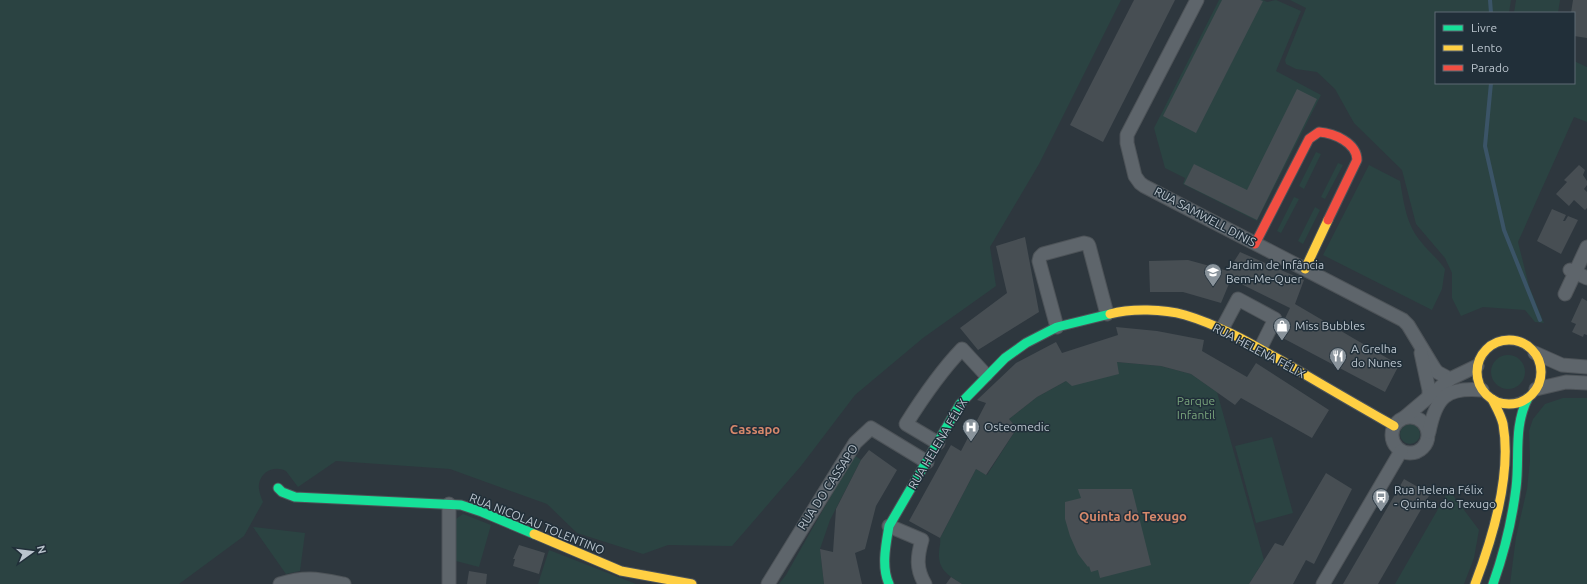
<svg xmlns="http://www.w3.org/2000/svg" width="1587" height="584" viewBox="0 0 1587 584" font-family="Ubuntu,sans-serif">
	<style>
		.green { fill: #2b4342 }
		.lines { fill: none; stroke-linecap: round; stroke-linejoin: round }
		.stream { stroke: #3b5467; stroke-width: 4 }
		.building { fill: #474e53 }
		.street-casing { stroke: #4d5358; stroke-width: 15 }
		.fast-casing { stroke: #4d5358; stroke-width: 11 }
		.slow-casing { stroke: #4d5358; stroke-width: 11 }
		.jam-casing { stroke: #4d5358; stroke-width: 11 }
		.street { stroke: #5e656b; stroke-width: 13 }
		.fast { stroke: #16e098; stroke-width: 9 }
		.slow { stroke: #ffcf43; stroke-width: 9 }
		.jam { stroke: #f24e42; stroke-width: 9 }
		.labels { text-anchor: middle; stroke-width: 3; stroke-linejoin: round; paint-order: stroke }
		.street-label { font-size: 12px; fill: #bac4cd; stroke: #212f39 }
		.poi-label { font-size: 12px; fill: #bac4cd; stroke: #212f39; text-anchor: start }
		.park-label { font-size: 12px; fill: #78a37b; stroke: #212f39 }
		.neighbourhood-label { font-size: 13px; font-weight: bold; fill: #d6886b; stroke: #212f39 }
	</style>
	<rect width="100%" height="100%" fill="#2e373e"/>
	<!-- green -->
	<g class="green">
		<path d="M0,0H1121L1039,164L990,247L996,286L923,338L855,395L801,466L732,546L668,545L643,554L577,533L547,504L450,469L336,461L298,487L286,471C275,465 261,471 259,484C258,490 261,497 263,502L244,536L179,584H0Z"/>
		<polygon points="1219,0 1263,0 1267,2 1276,0 1301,11 1276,71 1321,95 1257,221 1183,184 1185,178 1165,168 1154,128"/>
		<polygon points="1290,0 1511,0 1509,13 1436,13 1436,83 1574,83 1574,61 1587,67 1587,122 1574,117 1518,242 1529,286 1544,323 1535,322 1525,310 1483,307 1461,316 1452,298 1452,273 1445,258 1416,224 1402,170 1354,123 1335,89 1317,72 1296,69 1286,64 1285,60 1306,8"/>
		<polygon points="1516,0 1560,0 1558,13 1514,13"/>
		<polygon points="1316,152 1321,154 1304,189 1299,186"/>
		<polygon points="1338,163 1343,165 1325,199 1321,197"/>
		<path d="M1369,165L1400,181C1404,203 1406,225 1422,243C1429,252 1438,259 1445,269L1442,289L1432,310L1323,255Z"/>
		<polygon points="1294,197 1299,199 1281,233 1277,231"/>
		<polygon points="1315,207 1320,210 1303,244 1298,241"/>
		<circle cx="1508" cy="372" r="17"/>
		<path d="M1117,362L1161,366L1191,374L1217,392L1264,560L1249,584H962C949,576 938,570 939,553C939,547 941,544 940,538L976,469L987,475L1017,428L1009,419L1037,397L1066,381Z"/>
		<polygon points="1563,398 1587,398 1587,584 1510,584 1516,537 1527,489 1530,460 1529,431 1533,419 1545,404"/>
		<circle cx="1410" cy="434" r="10"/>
		<polygon points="1272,437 1293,513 1256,523 1235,446"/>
		<polygon points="854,455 861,460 830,520 820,549 824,584 779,584 786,575"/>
		<polygon points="1449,490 1479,530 1474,558 1464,584 1395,584"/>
		<polygon points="463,514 491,525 479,567 456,561 456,519"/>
		<polygon points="253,527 305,533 300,571 286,574"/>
		<polygon points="549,550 636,584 538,584"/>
	</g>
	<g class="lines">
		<!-- stream -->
		<g class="stream">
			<polyline points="1490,0 1491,13"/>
			<polyline points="1491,83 1485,146 1504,230 1540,320"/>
		</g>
	</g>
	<!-- building -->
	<g class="building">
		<polygon points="1134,0 1175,0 1103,142 1070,125"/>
		<polygon points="1222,0 1260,0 1263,1 1196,133 1163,116"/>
		<polygon points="1573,0 1587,0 1587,38 1574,36 1574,13 1571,13"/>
		<polygon points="1297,89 1317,99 1257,220 1184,184 1194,164 1247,190"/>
		<polygon points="1579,165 1585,170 1583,175 1587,181 1587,185 1584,189 1587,192 1587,208 1585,210 1574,200 1569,206 1556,194 1567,182 1564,180"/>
		<polygon points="1552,209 1566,215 1563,221 1565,221 1568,216 1578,220 1561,254 1537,241"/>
		<polygon points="1025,237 1039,312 978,350 960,328 1007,293 996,246"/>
		<polygon points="1240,252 1304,280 1295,304 1399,365 1385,392 1277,335 1290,308 1231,279 1221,303 1183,292 1150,292 1149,261 1188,260 1228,271"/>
		<polygon points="1582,298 1587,301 1587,335 1584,334 1583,337 1572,332 1576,324 1571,322"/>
		<polygon points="1116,327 1157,331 1204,340 1202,351 1247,377 1256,363 1329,410 1312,438 1241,398 1235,405 1191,374 1161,366 1117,362 1119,374 1072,386 1066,381 1037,397 1009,419 1017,428 986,475 976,469 940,538 909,521 951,445 961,451 986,403 977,400 1016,363 1056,342 1062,353 1118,335"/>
		<polygon points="869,450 897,470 876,506 865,549 855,553 862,584 824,584 820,549 833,552 836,509 861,460"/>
		<polygon points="1326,473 1352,489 1314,564 1306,560 1293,584 1249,584 1275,543 1283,546"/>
		<polygon points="1404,479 1430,494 1378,584 1343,584"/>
		<polygon points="1078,489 1132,489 1151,565 1100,578 1098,570 1091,572 1089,566 1088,567 1078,554 1070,536 1065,519 1065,502 1081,498"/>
		<polygon points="519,545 545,553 539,574 513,566 515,559 513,559"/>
		<polygon points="469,571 487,574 486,584 467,584"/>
		<polygon points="951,577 962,584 946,584"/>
	</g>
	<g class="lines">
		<!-- street casing -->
		<g class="street-casing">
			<g id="street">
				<polyline points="1197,0 1127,135 1127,143 1135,176 1140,183 1144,186 1403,320 1408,325 1434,368 1437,372 1450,379"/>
				<polyline points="1570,270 1587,278"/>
				<polyline points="1565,294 1587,247"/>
				<polyline points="1057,327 1039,261 1040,257 1043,254 1084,243 1088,244 1089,246 1107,314"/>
				<polyline points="1222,329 1238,299 1275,319 1260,349"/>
				<polyline points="1421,353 1429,390 1429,397"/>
				<polyline points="1535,353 1562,365 1587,367"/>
				<polyline points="1536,389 1566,382 1587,383"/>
				<circle cx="1410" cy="435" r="18"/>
				<polyline points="1405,417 1450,379 1477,366"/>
				<path d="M1429,432C1436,397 1446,387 1482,390"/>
				<path d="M938,443L906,424C923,397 940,372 962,349L986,375"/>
				<polyline points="449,504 449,584"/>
				<path d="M889,526L922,540C917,557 916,569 925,584"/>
				<path d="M280,584C306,576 318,579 344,584"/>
				<polyline points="768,584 855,443 871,428 927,462"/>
				<polyline points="1323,584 1401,451"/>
			</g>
		</g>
		<!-- fast casing -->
		<g class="fast-casing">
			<g id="fast">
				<polyline points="278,488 282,492 295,497 461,505 482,512 534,534"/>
				<path d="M889,584C881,567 886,544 889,526L960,404L1005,358L1026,343L1057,327L1110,314"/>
				<path d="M1493,584C1504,553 1512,521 1516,488C1520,457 1513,427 1528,398"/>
			</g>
		</g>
		<!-- slow casing -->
		<g class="slow-casing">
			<g id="slow">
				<polyline points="1305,269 1328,220"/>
				<path d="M1110,314C1131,308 1164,309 1185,315C1222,326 1255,346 1289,365C1324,386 1359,406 1394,426"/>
				<circle cx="1509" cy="372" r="32"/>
				<polyline points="534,534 621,571 692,584"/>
				<path d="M1475,584C1493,537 1512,475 1503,424C1501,415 1496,407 1492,399"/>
			</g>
		</g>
		<!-- jam casing -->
		<g class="jam-casing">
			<path id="jam" d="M1255,244L1309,139L1319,132C1334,133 1357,143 1357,160L1328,220"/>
		</g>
		<!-- street -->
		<use href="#street" class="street"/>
		<!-- fast -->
		<use href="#fast" class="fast"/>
		<!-- slow -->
		<use href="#slow" class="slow"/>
		<!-- jam -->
		<use href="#jam" class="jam"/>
	</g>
	<!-- icons -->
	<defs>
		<g id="school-pin" transform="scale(0.9)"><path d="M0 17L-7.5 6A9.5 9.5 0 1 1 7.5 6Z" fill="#89939b" stroke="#212f39"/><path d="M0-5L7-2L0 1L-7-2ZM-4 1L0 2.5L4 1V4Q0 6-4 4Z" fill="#fff"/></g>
		<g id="shop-pin" transform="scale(0.9)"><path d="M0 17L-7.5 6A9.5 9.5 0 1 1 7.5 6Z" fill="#89939b" stroke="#212f39"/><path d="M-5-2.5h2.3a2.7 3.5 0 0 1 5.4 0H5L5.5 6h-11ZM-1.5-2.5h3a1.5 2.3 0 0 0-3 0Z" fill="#fff"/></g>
		<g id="restaurant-pin" transform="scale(0.9)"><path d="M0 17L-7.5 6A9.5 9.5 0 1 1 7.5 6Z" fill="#89939b" stroke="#212f39"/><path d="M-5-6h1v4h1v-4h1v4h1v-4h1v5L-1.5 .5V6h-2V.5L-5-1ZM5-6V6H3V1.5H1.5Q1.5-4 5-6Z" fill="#fff"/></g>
		<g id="hospital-pin" transform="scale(0.9)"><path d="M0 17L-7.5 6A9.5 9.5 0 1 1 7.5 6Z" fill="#89939b" stroke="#212f39"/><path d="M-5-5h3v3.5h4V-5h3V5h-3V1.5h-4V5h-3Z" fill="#fff"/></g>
		<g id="bus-pin" transform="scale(0.9)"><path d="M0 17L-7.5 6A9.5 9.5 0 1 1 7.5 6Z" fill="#89939b" stroke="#212f39"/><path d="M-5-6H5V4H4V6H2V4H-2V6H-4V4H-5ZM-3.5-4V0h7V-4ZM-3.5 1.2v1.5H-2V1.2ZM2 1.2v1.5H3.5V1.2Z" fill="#fff"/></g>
	</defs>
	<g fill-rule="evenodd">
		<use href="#school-pin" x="1213" y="272"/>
		<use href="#shop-pin" x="1282" y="326"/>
		<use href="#restaurant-pin" x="1338" y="356"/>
		<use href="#hospital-pin" x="971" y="427"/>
		<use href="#bus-pin" x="1381" y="497"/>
	</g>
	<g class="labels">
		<!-- street labels -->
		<g class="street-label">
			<text transform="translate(1205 217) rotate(28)" y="4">RUA SAMWELL DINIS</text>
			<text transform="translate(1259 351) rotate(28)" y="4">RUA HELENA FÉLIX</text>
			<text transform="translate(938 444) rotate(-59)" y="4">RUA HELENA FÉLIX</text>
			<text transform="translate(828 487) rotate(-57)" y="4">RUA DO CASSAPO</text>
			<text transform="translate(537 524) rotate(22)" y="4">RUA NICOLAU TOLENTINO</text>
		</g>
		<!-- poi labels -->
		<g class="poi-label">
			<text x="1226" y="269">Jardim de Infância<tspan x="1226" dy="14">Bem-Me-Quer</tspan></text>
			<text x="1295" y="330">Miss Bubbles</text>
			<text x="1351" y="353">A Grelha<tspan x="1351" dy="14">do Nunes</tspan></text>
			<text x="984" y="431">Osteomedic</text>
			<text x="1394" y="494">Rua Helena Félix<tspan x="1394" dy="14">- Quinta do Texugo</tspan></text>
		</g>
		<!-- park labels -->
		<g class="park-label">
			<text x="1196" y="405">Parque<tspan x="1196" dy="14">Infantil</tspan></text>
		</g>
		<!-- neighbourhood labels -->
		<g class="neighbourhood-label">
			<text x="755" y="434">Cassapo</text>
			<text x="1133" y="521">Quinta do Texugo</text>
		</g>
	</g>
	<!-- legend -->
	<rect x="1435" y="12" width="140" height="72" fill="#212f39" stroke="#5e6b74"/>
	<rect x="1443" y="25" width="20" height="6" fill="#16e098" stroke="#5e6b74"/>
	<text x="1471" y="32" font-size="12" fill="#bac4cd">Livre</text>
	<rect x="1443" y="45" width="20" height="6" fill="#ffcf43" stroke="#5e6b74"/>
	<text x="1471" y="52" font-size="12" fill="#bac4cd">Lento</text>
	<rect x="1443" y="65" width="20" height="6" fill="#f24e42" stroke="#5e6b74"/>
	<text x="1471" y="72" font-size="12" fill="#bac4cd">Parado</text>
	<!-- north arrow -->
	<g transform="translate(32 552) rotate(76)" stroke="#212f39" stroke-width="3" paint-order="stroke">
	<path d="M0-3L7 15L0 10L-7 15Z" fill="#bac4cd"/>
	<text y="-6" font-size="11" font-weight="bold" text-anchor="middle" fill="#bac4cd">N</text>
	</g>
</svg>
